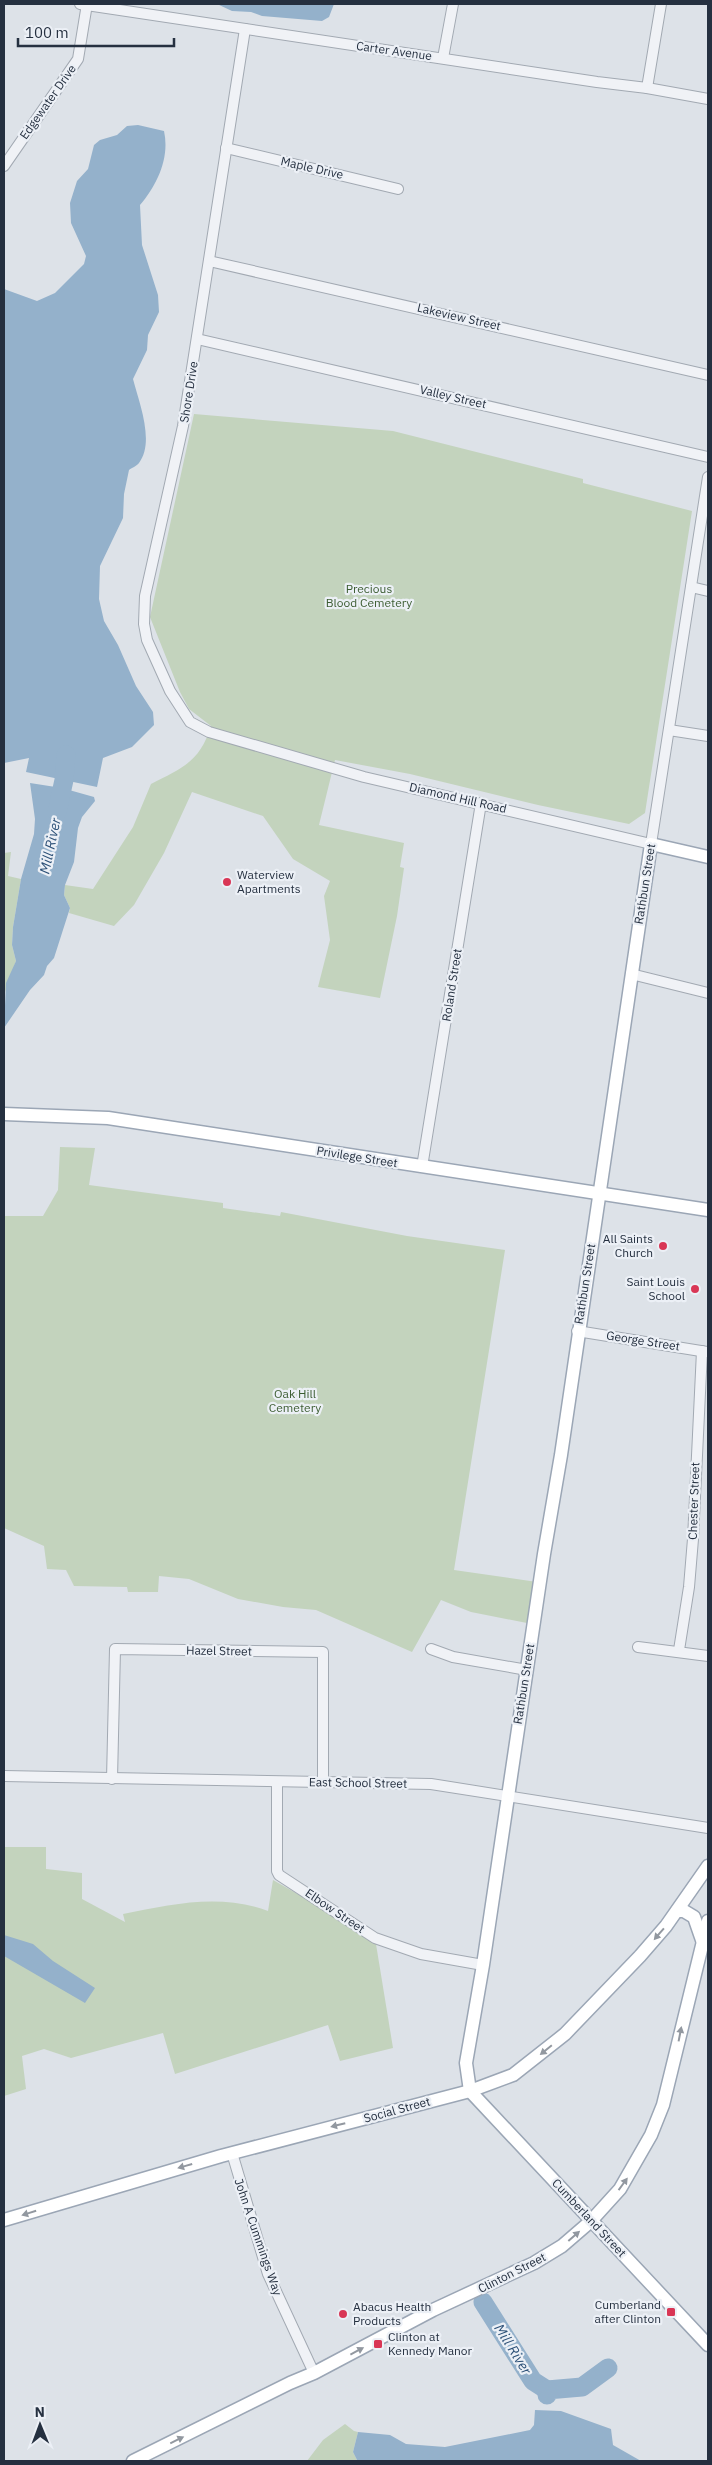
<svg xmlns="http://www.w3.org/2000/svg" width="712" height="2465" viewBox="0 0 712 2465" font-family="'IBM Plex Sans',sans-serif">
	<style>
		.green { fill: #c3d3bd }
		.water { fill: #94b1cb }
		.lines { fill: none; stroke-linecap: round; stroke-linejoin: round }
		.river { stroke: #94b1cb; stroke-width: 19 }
		.minor-casing { stroke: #a2a9b2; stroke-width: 12 }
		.major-casing { stroke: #9ba6b5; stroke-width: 15 }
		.minor { stroke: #f0f2f6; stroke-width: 10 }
		.major { stroke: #fff; stroke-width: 12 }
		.oneway { fill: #9298a0 }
		.poi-dot { fill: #d93655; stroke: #ecf0f6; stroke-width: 2 }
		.labels { text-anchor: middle; stroke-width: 4.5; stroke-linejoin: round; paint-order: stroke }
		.street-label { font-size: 12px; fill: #253040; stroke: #ecf0f6 }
		.park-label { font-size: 12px; fill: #3b5c31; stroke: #ecf0f6 }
		.poi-label { font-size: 12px; fill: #253040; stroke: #ecf0f6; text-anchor: start }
		.water-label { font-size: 14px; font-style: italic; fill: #2c5077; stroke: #ecf0f6 }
	</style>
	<rect width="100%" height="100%" fill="#dde2e8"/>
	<!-- green -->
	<g class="green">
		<path d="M194,414L393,431L583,479V483L692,511L645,813L629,824L538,805L410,774L335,760L319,825L404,843L400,867L404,868L397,916L380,998L318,987L330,940L324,896L330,881L293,859L263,816L192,792L164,853L134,905L114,926L69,913L70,908L64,895L65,885L93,889L133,827L151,784C182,768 200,762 211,726L189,709L180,692L150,617Z"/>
		<polygon points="11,852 8,876 21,879 13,927 12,945 16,961 4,995 4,853"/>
		<polygon points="60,1147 95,1148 89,1185 223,1203 223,1208 280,1216 281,1212 407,1236 505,1250 454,1570 537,1582 532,1624 471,1612 441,1600 412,1652 316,1610 283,1607 238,1599 189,1579 159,1576 158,1592 128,1592 127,1587 74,1586 66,1570 47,1569 44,1546 4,1528 4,1216 43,1216 58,1190"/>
		<path d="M4,1847H46V1869L82,1873V1899L125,1922L123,1914C172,1904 220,1893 268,1911L273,1880L375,1938L393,2048L340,2061L328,2025L175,2074L163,2033L71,2058L44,2049L22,2056L26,2089L4,2096Z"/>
		<polygon points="345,2424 354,2431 358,2432 353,2452 357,2460 368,2461 307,2461 323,2440"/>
	</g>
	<!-- water -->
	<g class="water">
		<polygon points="217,4 334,4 329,17 322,21 262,16 251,12 232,11"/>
		<path d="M138,125L164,131C170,158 157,185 140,205L142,245L158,295L159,312L148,335L147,350L133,379C139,402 155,442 139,463C137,466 131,468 129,470L124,494L123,518L100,566L99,599L104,621L118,645L136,686L153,712L154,725L132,747L103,758L97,787L26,772L29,758L4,763V289L37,301L55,293L84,264L86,256L71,223L70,203L77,181L88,169L94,145L100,140L117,135L127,126Z"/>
		<polygon points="30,783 62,788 94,797 95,801 82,817 78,828 74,862 65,885 64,895 70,908 54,958 47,966 44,975 30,990 4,1028 6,983 16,961 12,945 13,927 21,879 34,834 35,819"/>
		<polygon points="4,1935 33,1944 53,1961 95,1988 85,2003 4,1956"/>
		<polygon points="535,2410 561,2411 611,2429 613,2445 641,2461 368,2461 357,2460 353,2452 358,2432 390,2435 406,2444 445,2447 530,2430 534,2425"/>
	</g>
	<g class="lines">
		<!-- river -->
		<g class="river">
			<polyline points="57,812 64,780 66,755"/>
			<polyline points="483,2302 533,2381 547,2390"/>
			<polyline points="547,2395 547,2390 582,2387 608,2368"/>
		</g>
		<!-- minor casing -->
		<g class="minor-casing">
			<g id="minor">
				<polyline points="80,4 597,82 647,88 708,99"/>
				<polyline points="245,29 183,426 145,596 144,624 147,640 170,691 190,722 209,732 364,777 651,844 708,477"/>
				<polyline points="443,58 453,4"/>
				<polyline points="647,88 661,4"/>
				<polyline points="226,148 398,189"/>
				<polyline points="4,166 78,59 87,4"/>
				<polyline points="209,261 708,375"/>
				<polyline points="197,339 708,457"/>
				<polyline points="691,587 708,591"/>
				<polyline points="669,730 708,736"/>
				<polyline points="631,974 708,993"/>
				<polyline points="422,1167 481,803"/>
				<polyline points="577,1331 707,1352"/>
				<polyline points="638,1647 708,1656"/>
				<polyline points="431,1649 453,1657 527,1670"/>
				<polyline points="679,1650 689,1587 693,1539 702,1351"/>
				<polyline points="4,1776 431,1784 708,1828"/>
				<polyline points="112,1779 115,1649 323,1652 323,1781"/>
				<polyline points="277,1782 277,1871 279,1875 375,1938 421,1954 483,1965"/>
				<polyline points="232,2153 268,2274 314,2373"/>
			</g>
		</g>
		<!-- major casing -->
		<g class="major-casing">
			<g id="major">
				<polyline points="708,857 651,844 561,1455 544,1554 483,1965 466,2063 470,2091 708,2345"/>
				<polyline points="4,1114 108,1118 708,1210"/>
				<polyline points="677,1911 684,1911 694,1917 702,1940"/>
				<polyline points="4,2220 221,2156 470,2091 513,2075 565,2034 640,1956 666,1926 708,1866"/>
				<polyline points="133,2461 290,2383 314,2373 433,2310 534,2263 562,2246 591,2221 620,2189 651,2135 663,2105 708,1921"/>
			</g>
		</g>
		<!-- minor -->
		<use href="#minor" class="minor"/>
		<!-- major -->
		<use href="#major" class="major"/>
	</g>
	<!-- one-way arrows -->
	<defs><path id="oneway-solid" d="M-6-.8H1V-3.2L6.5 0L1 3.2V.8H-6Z" transform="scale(1.25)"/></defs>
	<g class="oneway">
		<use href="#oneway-solid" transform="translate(659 1934) rotate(131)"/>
		<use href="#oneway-solid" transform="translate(680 2034) rotate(-79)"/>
		<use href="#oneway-solid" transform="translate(546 2050) rotate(141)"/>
		<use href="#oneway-solid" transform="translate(338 2125) rotate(166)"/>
		<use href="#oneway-solid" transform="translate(185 2166) rotate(164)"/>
		<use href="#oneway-solid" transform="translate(623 2184) rotate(-54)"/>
		<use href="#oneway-solid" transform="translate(29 2213) rotate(163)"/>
		<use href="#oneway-solid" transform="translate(574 2236) rotate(-41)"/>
		<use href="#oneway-solid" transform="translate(357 2351) rotate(-28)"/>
		<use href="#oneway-solid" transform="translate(177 2440) rotate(-26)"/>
	</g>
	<!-- markers -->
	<g class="poi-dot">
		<circle cx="227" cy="882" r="5"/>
		<circle cx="663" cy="1246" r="5"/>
		<circle cx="695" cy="1289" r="5"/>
		<rect x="666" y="2307" width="10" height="10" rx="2.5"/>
		<circle cx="343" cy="2314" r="5"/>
		<rect x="373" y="2339" width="10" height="10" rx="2.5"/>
	</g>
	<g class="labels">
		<!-- street labels -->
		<g class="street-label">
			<text transform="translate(394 51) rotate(8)" y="4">Carter Avenue</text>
			<text transform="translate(48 102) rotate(-55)" y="4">Edgewater Drive</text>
			<text transform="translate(312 168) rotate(13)" y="4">Maple Drive</text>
			<text transform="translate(459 317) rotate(13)" y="4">Lakeview Street</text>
			<text transform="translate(189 392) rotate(-81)" y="4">Shore Drive</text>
			<text transform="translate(453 397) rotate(13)" y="4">Valley Street</text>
			<text transform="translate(458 798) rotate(13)" y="4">Diamond Hill Road</text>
			<text transform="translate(645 884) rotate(-81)" y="4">Rathbun Street</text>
			<text transform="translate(452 985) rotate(-81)" y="4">Roland Street</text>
			<text transform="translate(357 1157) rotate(9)" y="4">Privilege Street</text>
			<text transform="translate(585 1284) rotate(-81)" y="4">Rathbun Street</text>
			<text transform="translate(643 1341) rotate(9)" y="4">George Street</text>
			<text transform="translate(694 1501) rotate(-88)" y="4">Chester Street</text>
			<text transform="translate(219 1651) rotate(1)" y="4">Hazel Street</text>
			<text transform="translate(524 1684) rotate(-81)" y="4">Rathbun Street</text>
			<text transform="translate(358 1783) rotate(1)" y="4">East School Street</text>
			<text transform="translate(335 1911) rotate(34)" y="4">Elbow Street</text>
			<text transform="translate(397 2110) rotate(-15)" y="4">Social Street</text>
			<text transform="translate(589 2218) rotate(47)" y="4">Cumberland Street</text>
			<text transform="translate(258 2237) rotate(71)" y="4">John A Cummings Way</text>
			<text transform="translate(512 2273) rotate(-27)" y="4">Clinton Street</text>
		</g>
		<!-- park labels -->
		<g class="park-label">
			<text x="369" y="593">Precious<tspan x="369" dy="14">Blood Cemetery</tspan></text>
			<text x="295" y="1398">Oak Hill<tspan x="295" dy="14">Cemetery</tspan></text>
		</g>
		<!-- poi labels -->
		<g class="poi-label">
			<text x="237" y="879">Waterview<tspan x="237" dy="14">Apartments</tspan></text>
			<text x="653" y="1243" text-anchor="end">All Saints<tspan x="653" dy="14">Church</tspan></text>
			<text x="685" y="1286" text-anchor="end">Saint Louis<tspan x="685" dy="14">School</tspan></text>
			<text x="661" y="2309" text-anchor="end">Cumberland<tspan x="661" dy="14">after Clinton</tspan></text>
			<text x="353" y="2311">Abacus Health<tspan x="353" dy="14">Products</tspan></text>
			<text x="388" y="2341">Clinton at<tspan x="388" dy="14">Kennedy Manor</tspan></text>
		</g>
		<!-- water labels -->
		<g class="water-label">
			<text transform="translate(50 846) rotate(-78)" y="5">Mill River</text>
			<text transform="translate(513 2349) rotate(58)" y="5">Mill River</text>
		</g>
	</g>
	<!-- border -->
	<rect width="712" height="2465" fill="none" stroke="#253040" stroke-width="10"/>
	<!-- north arrow -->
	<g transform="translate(40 2425) rotate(359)" stroke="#ecf0f6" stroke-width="4" paint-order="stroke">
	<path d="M0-4L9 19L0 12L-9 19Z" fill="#253040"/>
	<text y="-8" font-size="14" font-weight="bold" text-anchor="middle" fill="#253040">N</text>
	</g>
	<!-- scale -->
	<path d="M18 38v8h156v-8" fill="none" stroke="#253040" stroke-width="2.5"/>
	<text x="25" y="38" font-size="15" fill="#253040" stroke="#ecf0f6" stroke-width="4" paint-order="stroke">100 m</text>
</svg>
